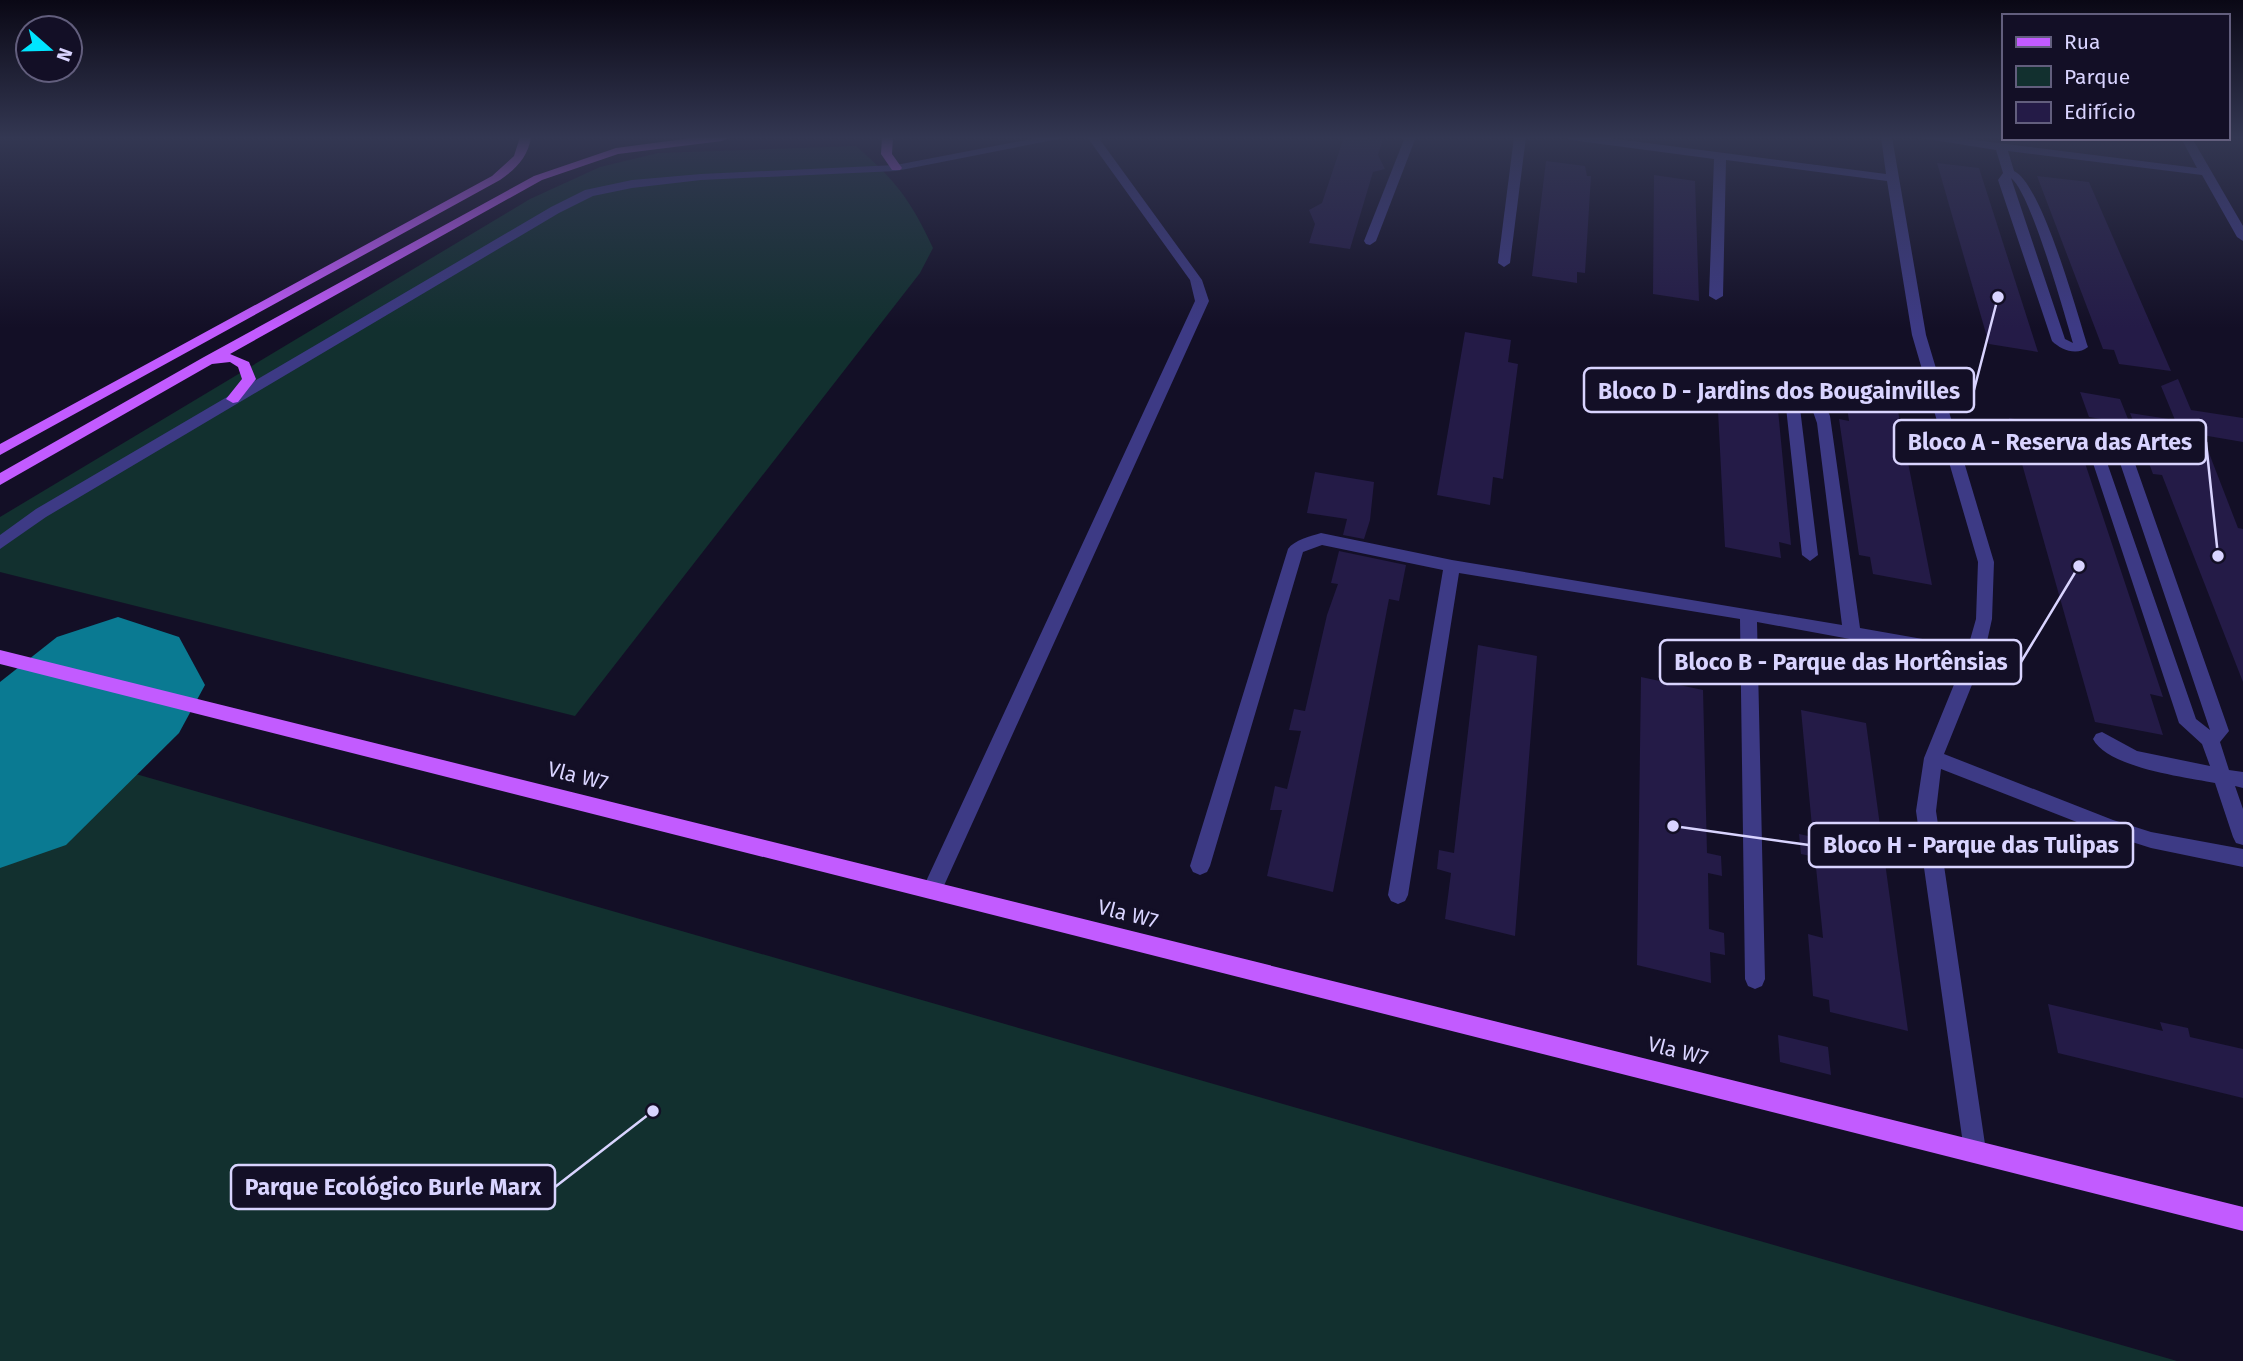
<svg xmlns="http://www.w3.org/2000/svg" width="2243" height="1361" viewBox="0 0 2243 1361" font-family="'Fira Sans',sans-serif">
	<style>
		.green { fill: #12302f }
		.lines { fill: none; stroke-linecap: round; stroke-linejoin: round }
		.taxiway { fill: #0a7a92; fill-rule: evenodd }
		.runway { fill: #0a7a92; fill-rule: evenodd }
		.building { fill: #241b47 }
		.minor { fill: #3d3a85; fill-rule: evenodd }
		.major { fill: #c25bff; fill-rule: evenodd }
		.labels { text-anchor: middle; stroke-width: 7; stroke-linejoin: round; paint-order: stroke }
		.street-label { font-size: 21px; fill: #d9d4ff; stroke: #130f26 }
		.leader { fill: none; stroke: #d9d4ff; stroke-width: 2.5 }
		.callout-dot { fill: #d9d4ff; stroke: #130f26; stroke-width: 2.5 }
		.callout { fill: #130f26; stroke: #d9d4ff; stroke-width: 2.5 }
		.callout-label { font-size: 23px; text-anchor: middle; font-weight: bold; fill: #d9d4ff }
	</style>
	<rect width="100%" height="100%" fill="#130f26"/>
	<!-- green -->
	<g class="green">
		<path d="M856,146C896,181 910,199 933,248L920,273L575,716L0,572V517L530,199L600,167L658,153Z"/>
		<polygon points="101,764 2177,1361 0,1361 0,860"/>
	</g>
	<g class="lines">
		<!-- taxiway -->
		<polygon class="taxiway" points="0,720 39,725 65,734 76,755 65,776 39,785 0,780"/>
		<!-- runway -->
		<polygon class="runway" points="118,617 179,637 205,685 179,733 66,845 0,868 0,682 57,637"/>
	</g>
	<!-- building -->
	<g class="building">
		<polygon points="1344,137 1383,139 1378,155 1385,169 1373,172 1350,249 1309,243 1315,224 1309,210 1322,203"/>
		<polygon points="1546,161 1585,166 1587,176 1591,176 1585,273 1577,272 1577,283 1532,276"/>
		<polygon points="1937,163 1979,168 2038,352 1989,344"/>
		<polygon points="1654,175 1695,181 1699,301 1653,294"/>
		<polygon points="2037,176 2089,182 2171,371 2119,364 2114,350 2103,349"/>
		<polygon points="1465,332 1511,340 1508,362 1518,364 1503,479 1493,477 1490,505 1437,495"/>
		<polygon points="1716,372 1765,380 1768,408 1778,410 1791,545 1779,542 1781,558 1725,547"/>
		<polygon points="2178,379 2191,410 2243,418 2243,442 2202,435 2238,528 2243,529 2243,682 2162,475 2153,474 2130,413 2175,420 2161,386"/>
		<polygon points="2080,392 2120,399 2130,424 2089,417"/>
		<polygon points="1845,393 1896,401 1932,585 1873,574 1870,557 1859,555 1839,419 1849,421"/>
		<polygon points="2009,418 2063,427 2072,455 2083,457 2163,697 2150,694 2163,735 2095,722"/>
		<polygon points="1315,472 1374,482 1370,520 1364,539 1343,535 1347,519 1307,513"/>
		<polygon points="1339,551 1406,565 1399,601 1389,599 1333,892 1267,876 1282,810 1270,810 1275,786 1287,789 1301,731 1289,730 1294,709 1305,711 1327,615 1338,584 1331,583"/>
		<polygon points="1478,645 1537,656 1515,936 1445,919 1451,873 1437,869 1439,850 1454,853"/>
		<polygon points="1641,677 1703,690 1707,853 1721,856 1722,876 1708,873 1709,929 1724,933 1725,955 1710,952 1711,983 1637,965"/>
		<polygon points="1801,710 1866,723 1908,1031 1830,1012 1829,1000 1813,996 1808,934 1823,938 1815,857 1801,854 1799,834 1813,837"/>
		<polygon points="2048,1004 2163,1031 2160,1022 2188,1028 2190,1037 2243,1049 2243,1098 2058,1053"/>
		<polygon points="1778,1035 1828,1047 1831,1075 1780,1062"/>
	</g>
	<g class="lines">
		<!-- minor -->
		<g class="minor">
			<polygon points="1042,137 1068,137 896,171 701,180 632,188 593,196 559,213 46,517 0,549 0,535 36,509 551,207 585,190 632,180 701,174 896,165"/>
			<polygon points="1087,137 1098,137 1202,280 1209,301 942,890 939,896 932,899 925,896 922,890 1195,301 1190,280"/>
			<polygon points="1405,137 1416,137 1376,241 1370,245 1366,244 1364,241"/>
			<polygon points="1514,137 1526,137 1510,263 1504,267 1498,263"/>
			<path d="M1566,137H1601L1886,174L1881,137H1892L1926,335L1994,562L1992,619L1984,655L1944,754L2113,820L2151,832L2243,849V867L2151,848L2110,835L1941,769L1936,811L1986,1151L1983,1159L1975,1162L1967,1159L1964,1151L1916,811L1924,758L1964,660L1757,622L1765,979L1762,986L1755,989L1748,986L1745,979L1740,619L1459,573L1408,895L1405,901L1398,904L1391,901L1388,895L1443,570L1322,545L1303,552L1210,866L1207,872L1200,875L1193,872L1190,866L1288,549C1294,540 1311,536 1321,533L1452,560L1842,625L1817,423L1811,406L1804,400H1799L1818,555L1810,561L1802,555L1785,398C1803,381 1823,397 1830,416L1860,628L1968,647L1976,619L1978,562L1912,335L1887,181L1726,160L1723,296L1716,300L1709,296L1714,159L1571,140Z"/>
			<path d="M1915,137H1951L2197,168L2181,138H2192L2243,226V241L2237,237L2202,175L2008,151L2014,171C2042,184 2077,313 2088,347C2077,356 2061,350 2052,341L1998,180L2003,173L1996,150ZM2011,178C2031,193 2064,313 2073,343L2065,339Z"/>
			<path d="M2107,441L2123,446L2132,455L2229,731L2220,742L2229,770L2243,772V788L2235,786L2243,809V845L2236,843L2233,837L2215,783C2185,777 2108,768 2093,739L2096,734L2102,732L2137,751L2210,766L2202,744L2179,723L2088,448L2090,445ZM2103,451L2118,457L2210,730L2196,719Z"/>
		</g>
		<!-- major -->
		<g class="major">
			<path d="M520,137H531C528,157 516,169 500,180L0,455V444L492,176L514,156Z"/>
			<polygon points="699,137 728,138 722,141 618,154 542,180 230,354 249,362 256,379 238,402 233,403 226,399 242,379 238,367 230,362 212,364 0,485 0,473 204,357 534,176 616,148"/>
			<polygon points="882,137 893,137 892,154 902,168 900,170 892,170 881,154"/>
			<polygon points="0,650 2243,1207 2243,1231 0,664"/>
		</g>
	</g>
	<!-- sky -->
	<linearGradient id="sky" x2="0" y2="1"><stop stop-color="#0a0815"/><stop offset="0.42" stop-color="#333752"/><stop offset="1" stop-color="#333752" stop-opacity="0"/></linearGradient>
	<rect width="2243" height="328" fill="url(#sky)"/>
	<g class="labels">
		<!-- street labels -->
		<g class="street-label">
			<text transform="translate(578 776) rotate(14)" y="7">Vla W7</text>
			<text transform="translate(1128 914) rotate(14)" y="7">Vla W7</text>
			<text transform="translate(1678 1051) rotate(14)" y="7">Vla W7</text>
		</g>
	</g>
	<!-- callouts -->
	<path class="leader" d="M1998 297L1974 390M2218 556L2206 442M2079 566L2021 662M1673 826L1809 845M653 1111L555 1187"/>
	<g class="callout-dot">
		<circle cx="1998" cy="297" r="7"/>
		<circle cx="2218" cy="556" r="7"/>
		<circle cx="2079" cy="566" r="7"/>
		<circle cx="1673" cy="826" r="7"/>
		<circle cx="653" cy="1111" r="7"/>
	</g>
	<g class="callout">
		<rect x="1584" y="368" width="390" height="44" rx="7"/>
		<rect x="1894" y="420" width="312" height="44" rx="7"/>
		<rect x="1660" y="640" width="361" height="44" rx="7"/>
		<rect x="1809" y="823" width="324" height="44" rx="7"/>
		<rect x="231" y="1165" width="324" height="44" rx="7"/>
	</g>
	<g class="callout-label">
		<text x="1779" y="399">Bloco D - Jardins dos Bougainvilles</text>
		<text x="2050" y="450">Bloco A - Reserva das Artes</text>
		<text x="1841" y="670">Bloco B - Parque das Hortênsias</text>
		<text x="1971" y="853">Bloco H - Parque das Tulipas</text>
		<text x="393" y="1195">Parque Ecológico Burle Marx</text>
	</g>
	<!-- legend -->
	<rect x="2002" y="14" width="228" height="126" fill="#130f26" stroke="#625e7d" stroke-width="2"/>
	<rect x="2016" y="37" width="35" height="10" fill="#c25bff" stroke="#625e7d" stroke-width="2"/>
	<text x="2064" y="49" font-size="21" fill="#d9d4ff">Rua</text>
	<rect x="2016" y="66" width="35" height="21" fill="#12302f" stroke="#625e7d" stroke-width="2"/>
	<text x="2064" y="84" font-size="21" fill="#d9d4ff">Parque</text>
	<rect x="2016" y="102" width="35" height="21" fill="#241b47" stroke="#625e7d" stroke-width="2"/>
	<text x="2064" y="119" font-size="21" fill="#d9d4ff">Edifício</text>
	<!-- north arrow -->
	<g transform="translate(49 49) rotate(110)"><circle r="33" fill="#130f26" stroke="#625e7d" stroke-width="2"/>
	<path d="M0-5L12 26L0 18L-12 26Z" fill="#00e5ff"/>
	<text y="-10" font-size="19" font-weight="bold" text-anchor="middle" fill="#d9d4ff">N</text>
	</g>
</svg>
